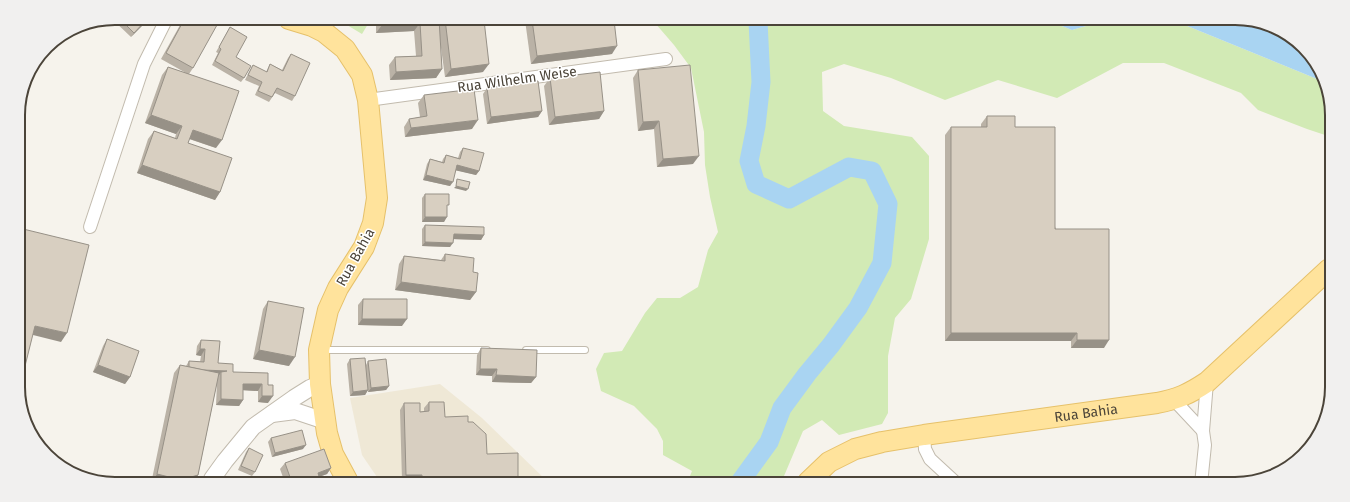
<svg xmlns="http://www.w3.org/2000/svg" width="1350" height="502" viewBox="0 0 1350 502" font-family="'Fira Sans',sans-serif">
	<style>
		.education { fill: #efe8d6 }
		.green { fill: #d2eab5 }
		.water { fill: #a9d4f2 }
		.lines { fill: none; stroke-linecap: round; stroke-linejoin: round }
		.river { stroke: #a9d4f2; stroke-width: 19 }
		.service-casing { stroke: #c2bbae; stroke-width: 8 }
		.minor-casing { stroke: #c2bbae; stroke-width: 14 }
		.tertiary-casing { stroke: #c2bbae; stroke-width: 18 }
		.primary-casing { stroke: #e6c16a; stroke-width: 22 }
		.service { stroke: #fff; stroke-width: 6 }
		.minor { stroke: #fff; stroke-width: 12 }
		.tertiary { stroke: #fff; stroke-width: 16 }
		.primary { stroke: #ffe39c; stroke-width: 20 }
		.wall { fill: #bab2a6 }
		.shaded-wall { fill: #979187 }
		.building { fill: #d8cfc1; stroke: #979187 }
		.labels { text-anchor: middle; stroke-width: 3; stroke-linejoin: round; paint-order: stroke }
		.street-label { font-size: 14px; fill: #4b4439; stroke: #fff }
		.rim { fill: none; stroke: #4b4439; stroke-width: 2 }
	</style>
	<rect width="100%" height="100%" fill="#f6f3ec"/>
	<!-- education -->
	<polygon class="education" points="440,384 482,418 547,481 379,480 362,455 350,398"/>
	<!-- green -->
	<g class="green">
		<polygon points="337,19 371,19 362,34"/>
		<polygon points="649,20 1052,22 1072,30 1100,22 1180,23 1322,81 1331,102 1331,137 1307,129 1258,110 1241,93 1164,63 1123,63 1057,98 998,80 945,100 891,78 844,64 822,72 823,111 844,126 912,137 929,156 929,239 911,299 895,318 888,356 888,413 882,424 839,435 822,420 803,431 784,476 779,482 688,481 692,471 663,455 663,441 657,429 634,406 601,391 596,369 604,353 622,351 645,313 657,298 680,298 698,287 708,250 718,232 710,197 705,165 704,132 691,68 674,45 655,23"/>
	</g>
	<!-- water -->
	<g class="water">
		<polygon points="1052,22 1100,22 1072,30"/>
		<polygon points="1180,23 1266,23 1308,51 1322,81"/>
	</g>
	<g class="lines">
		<!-- river -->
		<polyline class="river" points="740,482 769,442 782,408 807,374 831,345 858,308 882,263 888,204 872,171 849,167 789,199 756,184 749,161 756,126 761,82 758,21"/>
		<!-- service casing -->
		<g class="service-casing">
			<g id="service">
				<polyline points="322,350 487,350"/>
				<polyline points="526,350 585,350"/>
			</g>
		</g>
		<!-- minor casing -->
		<g class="minor-casing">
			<g id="minor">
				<polyline points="368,100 666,59"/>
				<polyline points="90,227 144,64 167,18"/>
				<polyline points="1174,400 1203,431"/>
				<polyline points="924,435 925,449 930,459 956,483"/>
				<polyline points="1201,484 1205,445 1203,431 1207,382"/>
			</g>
		</g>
		<!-- tertiary casing -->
		<g class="tertiary-casing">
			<g id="tertiary">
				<polyline points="272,414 295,411 325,421"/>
				<polyline points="212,479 225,461 253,427 294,398 310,388 320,384"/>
			</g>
		</g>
		<!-- primary casing -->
		<g class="primary-casing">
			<g id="primary">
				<polyline points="289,19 312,26 324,32 345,49 362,75 368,100 377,198 373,223 364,247 338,288 328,310 319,350 320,384 327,433 333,454 347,480"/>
				<path id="s1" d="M808,482L829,462L855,449L882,442L924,435L1157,403C1178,399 1189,394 1207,382L1329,269"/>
			</g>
		</g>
		<!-- service -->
		<use href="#service" class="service"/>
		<!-- minor -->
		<use href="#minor" class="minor"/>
		<!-- tertiary -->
		<use href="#tertiary" class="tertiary"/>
		<!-- primary -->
		<use href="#primary" class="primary"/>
	</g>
	<!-- wall -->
	<g class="wall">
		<polygon points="115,18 149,18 131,37 112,19"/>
		<polygon points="184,18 205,18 193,68 189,74 216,148 189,139 188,143 220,192 215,200 137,173 148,139 154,131 175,138 176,134 145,123 162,75 168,67 186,73 161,59"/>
		<polygon points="376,19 484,20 483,72 445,77 439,33 442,69 436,78 390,80 389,65 395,57 416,56 414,31 376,33"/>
		<polygon points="525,20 614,20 612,54 531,64"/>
		<polygon points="230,27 236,57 244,78 241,82 212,65 218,53 216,52"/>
		<polygon points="291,54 295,96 292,101 275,93 269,102 255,95 259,86 245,80 250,70 253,65 266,72 270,64 282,70 288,58"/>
		<polygon points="638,70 693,164 657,167 654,129 638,131 633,78"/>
		<polygon points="550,78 604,111 599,119 549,125 544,86"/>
		<polygon points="487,88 542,111 538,117 487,124 483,94"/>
		<polygon points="424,95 472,129 405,137 404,127 409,119 420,117 418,103"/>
		<polygon points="987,116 1015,127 1104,348 1071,348 1071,341 945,341 945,135 951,127 981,127 981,124"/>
		<polygon points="463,148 479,171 476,175 456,170 450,186 423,180 427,164 430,159 442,162 443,159 446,155 458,158 460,152"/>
		<polygon points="425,194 447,208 444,222 422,222 422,198"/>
		<polygon points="425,225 484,235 481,240 453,239 450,247 422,246 422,229"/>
		<polygon points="445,254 473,272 476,292 470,300 395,290 399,264 404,256 441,260"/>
		<polygon points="363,299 402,326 358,325 358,305"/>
		<polygon points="268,301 289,366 253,359 263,309"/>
		<polygon points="107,339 130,377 125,384 93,372 103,346"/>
		<polygon points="201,340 218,363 233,372 268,385 268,403 258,402 258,391 243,390 243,400 239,406 216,405 217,383 198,475 195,479 152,479 174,373 180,365 186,366 189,361 200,362 201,356 196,355 197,346"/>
		<polygon points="481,348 536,377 531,383 492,382 492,376 476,375 477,355"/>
		<polygon points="350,359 366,365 368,361 389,386 386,390 368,392 368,390 365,395 350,396 347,364"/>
		<polygon points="429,402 445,417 468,422 487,454 518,481 402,480 400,410 404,403 420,412 424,411 424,408"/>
		<polygon points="271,438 303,449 272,457 268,442"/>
		<polygon points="249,448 255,472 252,476 238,470 246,452"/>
		<polygon points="285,463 331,468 327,474 319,477 320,480 284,480 280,469"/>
	</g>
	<!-- shaded-wall -->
	<g class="shaded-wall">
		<polygon points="148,18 149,18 148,20 131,37 134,33"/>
		<polygon points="420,23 414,31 376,33 382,25"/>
		<polygon points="617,46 612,54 531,64 537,56"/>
		<polygon points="489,64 483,72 445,77 451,69"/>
		<polygon points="442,69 436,78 390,80 396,72"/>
		<polygon points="542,111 538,117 487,124 491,117"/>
		<polygon points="604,111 599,119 549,125 555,117"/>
		<polygon points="151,115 182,126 176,134 145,123"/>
		<polygon points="478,120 472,129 405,137 411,128"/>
		<polygon points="659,121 654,129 638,131 643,122"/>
		<polygon points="193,130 222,140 216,148 187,138"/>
		<polygon points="699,156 693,164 657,167 663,159"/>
		<polygon points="142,165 220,192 215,200 137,173"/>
		<polygon points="457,165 479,171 476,175 454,170"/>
		<polygon points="426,175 453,182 450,186 423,180"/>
		<polygon points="456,186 468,189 466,191 454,188"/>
		<polygon points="425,217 447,217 444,222 422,222"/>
		<polygon points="454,234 484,235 481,240 451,239"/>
		<polygon points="425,242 453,243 450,247 422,246"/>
		<polygon points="401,282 476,292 470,300 395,290"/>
		<polygon points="362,319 407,319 402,326 358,325"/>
		<polygon points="35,326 67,333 61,342 29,334"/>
		<polygon points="951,333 1077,333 1071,341 945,341"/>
		<polygon points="1077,340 1109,340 1104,348 1071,348"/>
		<polygon points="200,349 205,349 201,356 196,355"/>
		<polygon points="259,350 295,357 289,366 253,359"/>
		<polygon points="98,365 130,377 125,384 93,372"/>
		<polygon points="189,369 227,371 221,372 218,377"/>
		<polygon points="480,369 497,369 492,376 476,375"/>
		<polygon points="496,375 536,377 531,383 492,382"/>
		<polygon points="243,384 262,384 258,391 239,390"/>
		<polygon points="389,386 386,390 368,392 371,388"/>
		<polygon points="368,390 365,395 350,396 353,392"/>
		<polygon points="262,396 273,396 268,403 258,402"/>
		<polygon points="221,399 243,400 239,406 216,405"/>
		<polygon points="306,445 303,449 272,457 275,453"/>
		<polygon points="331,468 327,474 313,479 318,473"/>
		<polygon points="157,474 198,475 195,479 154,479"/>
		<polygon points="406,475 422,475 418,480 403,480"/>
	</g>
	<!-- building -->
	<g class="building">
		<polygon points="119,18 148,18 134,33"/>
		<polygon points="185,18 205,18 217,25 193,68 166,53"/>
		<polygon points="382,19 439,19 442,69 396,72 395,57 422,56 420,23 382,25"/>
		<polygon points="445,19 484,20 489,64 451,69"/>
		<polygon points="532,20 614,20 617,46 537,56"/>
		<polygon points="230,27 247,37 236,57 251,66 244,78 215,61 221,49 219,47"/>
		<polygon points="291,54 310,63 295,96 277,88 272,97 258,91 262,82 248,75 253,65 267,72 270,64 283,71"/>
		<polygon points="690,65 699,156 663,159 659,121 643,122 638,70"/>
		<polygon points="168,67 239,91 222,140 193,130 188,143 232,158 220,192 142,165 154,131 177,139 182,126 151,115"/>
		<polygon points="600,72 604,111 555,117 550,78"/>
		<polygon points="538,81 542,111 491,117 487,88"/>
		<polygon points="474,89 478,120 411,128 409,119 427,116 424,95"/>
		<polygon points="987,116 1015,116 1015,127 1055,127 1055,229 1109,229 1109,340 1077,340 1077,333 951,333 951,127 987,127"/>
		<polygon points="463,148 484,153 479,171 457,165 453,182 426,175 430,159 444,163 446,155 460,159"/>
		<polygon points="457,179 470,182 468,189 456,186"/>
		<polygon points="425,194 449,194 449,205 447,205 447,217 425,217"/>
		<polygon points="425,225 484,227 484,235 454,234 453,243 425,242"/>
		<polygon points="19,228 89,245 67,333 35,326 20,386"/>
		<polygon points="445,254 474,258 473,272 478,273 476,292 401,282 404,256 445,261"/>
		<polygon points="363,299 407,299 407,319 362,319"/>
		<polygon points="268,301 304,308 295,357 259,350"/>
		<polygon points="107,339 139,351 130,377 98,365"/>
		<polygon points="201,340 220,341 218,363 233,364 233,372 268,373 268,385 273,385 273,396 262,396 262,384 243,384 243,400 221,399 221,372 227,371 203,370 189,367 189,361 204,362 205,349 200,349"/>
		<polygon points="481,348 537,350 536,377 496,375 497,369 480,369"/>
		<polygon points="365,358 368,390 353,392 350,359"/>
		<polygon points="386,359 389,386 371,388 368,361"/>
		<polygon points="180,365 219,373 198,475 188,478 173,478 157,474"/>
		<polygon points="429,402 444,402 445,417 468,416 468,422 473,422 486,434 487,454 518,453 518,481 422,480 422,475 406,475 404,403 420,403 420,412 429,411"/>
		<polygon points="302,430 306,445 275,453 271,438"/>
		<polygon points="249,448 263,455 255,472 241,466"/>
		<polygon points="324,449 331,468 318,473 320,480 304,480 303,478 299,480 291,480 285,463"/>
	</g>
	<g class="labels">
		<!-- street labels -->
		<g class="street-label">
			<text transform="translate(517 79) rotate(-8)" y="5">Rua Wilhelm Weise</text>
			<text transform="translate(355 257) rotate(-61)" y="5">Rua Bahia</text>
			<text dy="5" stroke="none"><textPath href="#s1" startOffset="292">Rua Bahia</textPath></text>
		</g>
	</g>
	<!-- crop -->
	<path d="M0 0H1350V502H0ZM115 25H1235A90 90 0 0 1 1325 115V387A90 90 0 0 1 1235 477H115A90 90 0 0 1 25 387V115A90 90 0 0 1 115 25Z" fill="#f1f0ef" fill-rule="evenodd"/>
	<path class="rim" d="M115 25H1235A90 90 0 0 1 1325 115V387A90 90 0 0 1 1235 477H115A90 90 0 0 1 25 387V115A90 90 0 0 1 115 25Z"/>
</svg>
